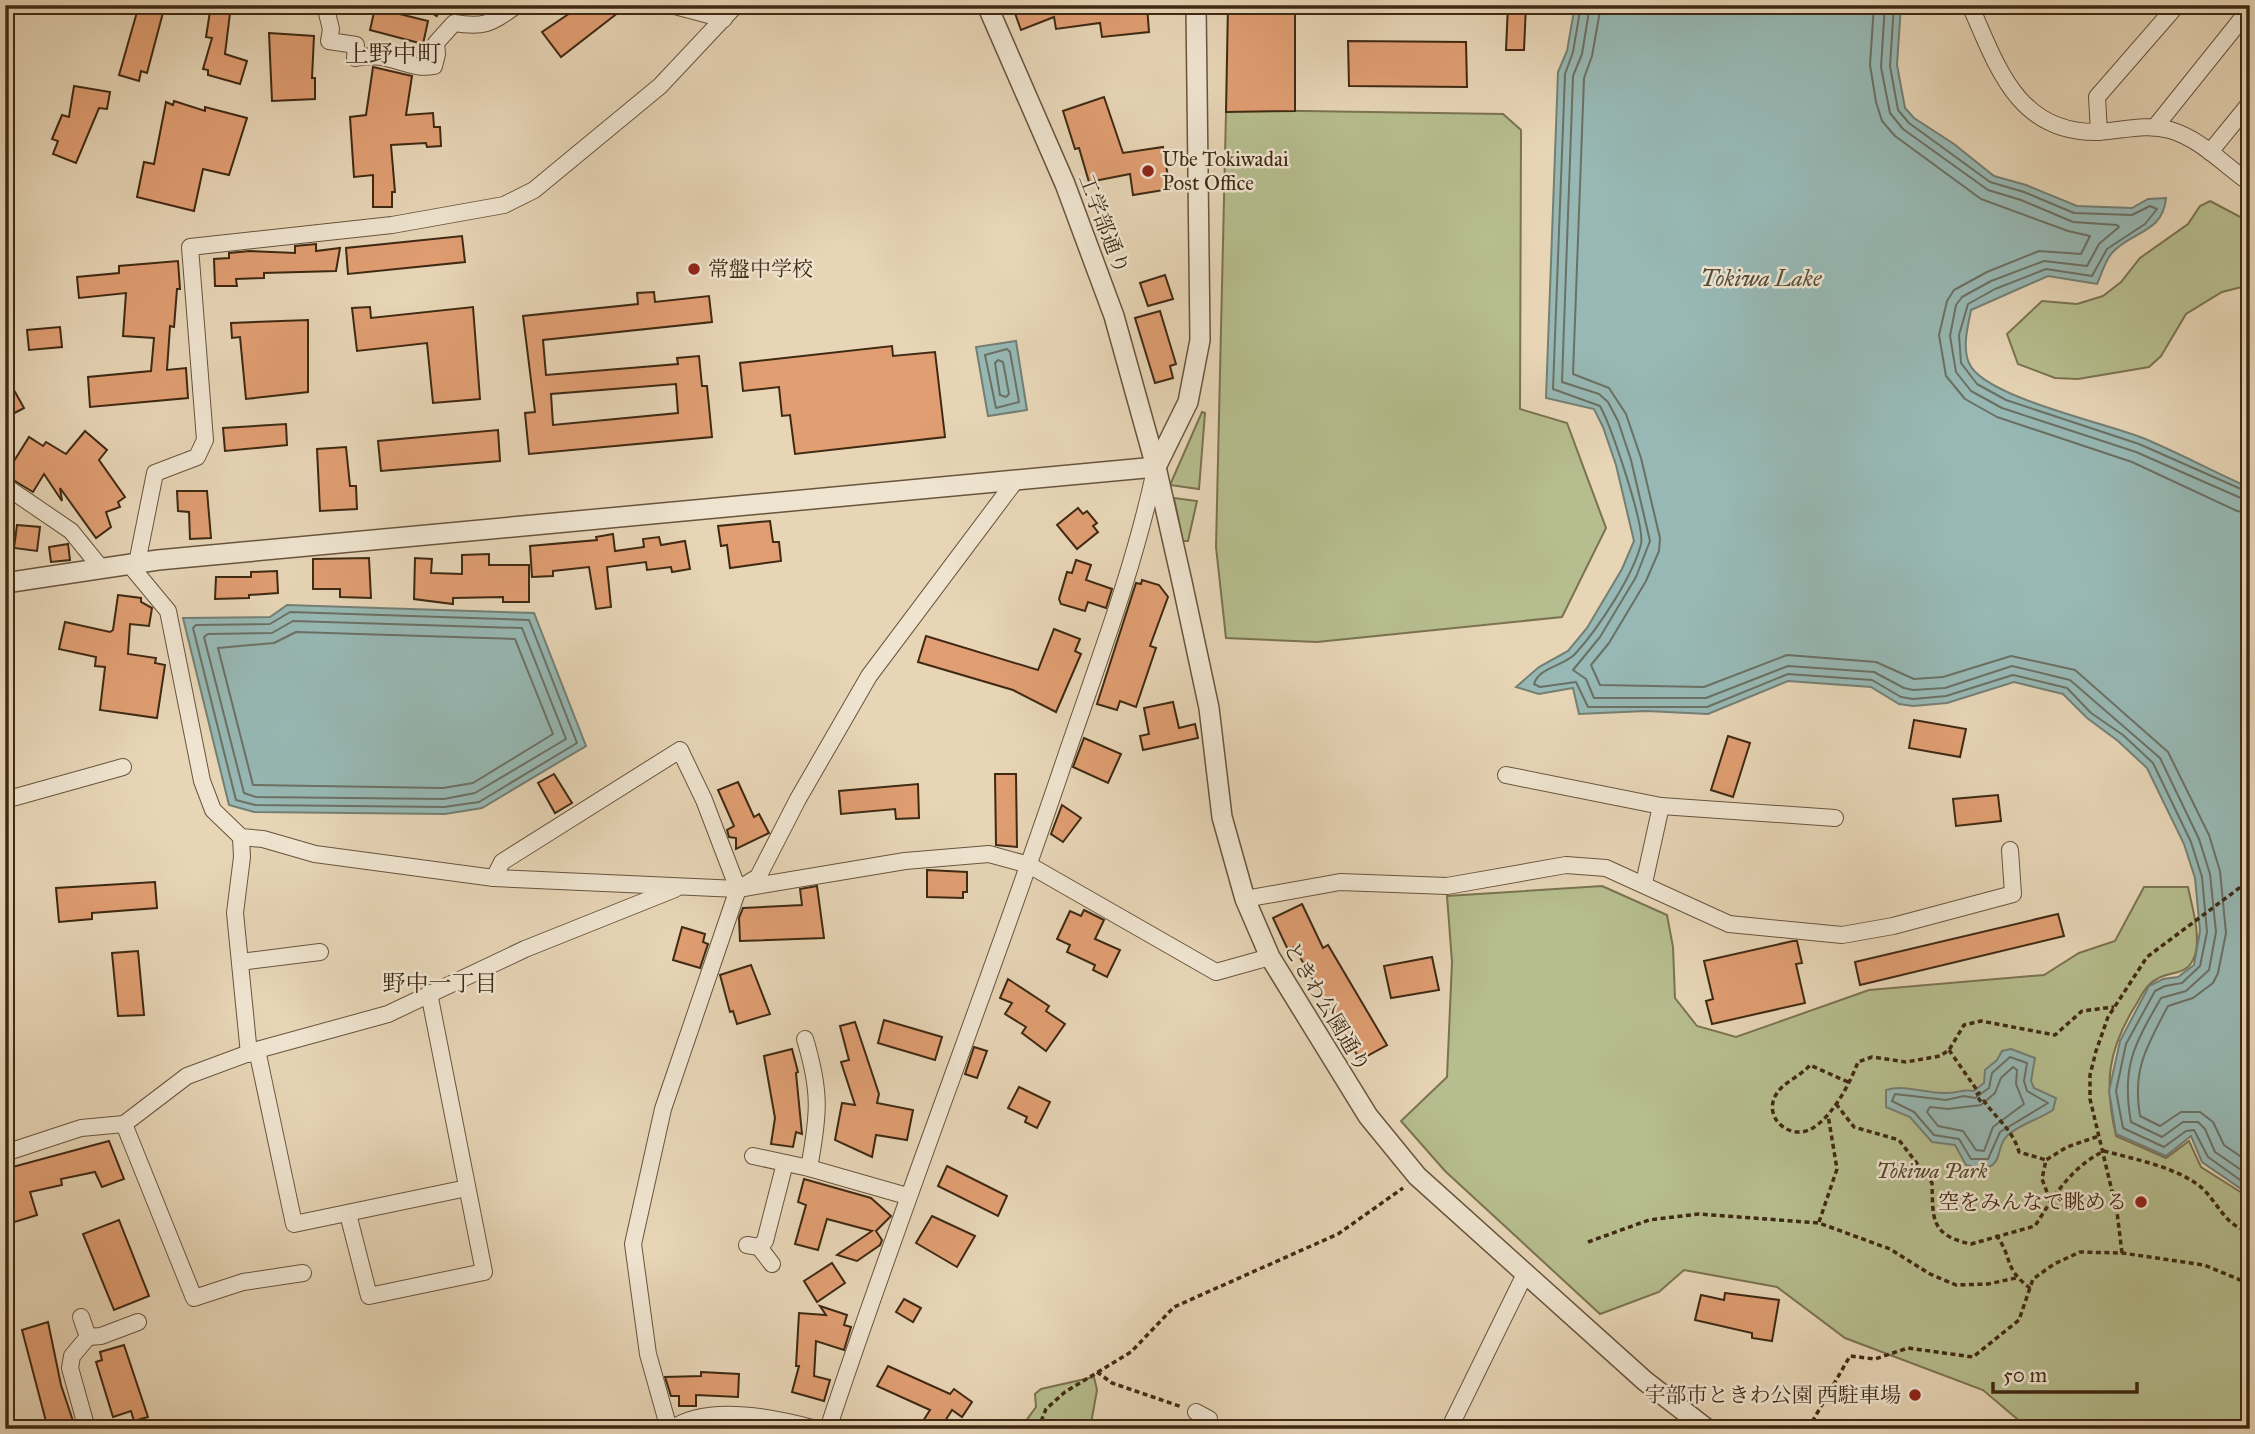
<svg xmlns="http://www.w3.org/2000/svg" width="2255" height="1434" viewBox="0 0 2255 1434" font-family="'IM FELL Great Primer','Noto Serif JP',serif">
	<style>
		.green { fill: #b6bd8e; stroke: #7a7350; stroke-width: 2 }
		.water { fill: #97b8b4; stroke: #747f74; stroke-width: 2 }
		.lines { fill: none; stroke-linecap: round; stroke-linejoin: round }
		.shore { stroke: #6b7064; stroke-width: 2 }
		.building { fill: #e09e72; stroke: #3f2913; stroke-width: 2; fill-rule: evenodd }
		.minor-casing { stroke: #69543c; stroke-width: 18 }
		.tertiary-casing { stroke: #69543c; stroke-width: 22 }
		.path { stroke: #3f2913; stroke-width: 3.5; stroke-dasharray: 5 3.5; stroke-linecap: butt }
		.minor { stroke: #efe4d0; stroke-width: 16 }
		.tertiary { stroke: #efe4d0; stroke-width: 19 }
		.poi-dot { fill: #8f2418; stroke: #efe4d0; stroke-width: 2.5 }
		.labels { text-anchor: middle; stroke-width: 5; stroke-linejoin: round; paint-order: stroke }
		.poi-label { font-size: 21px; fill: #3f2913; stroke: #efe4d0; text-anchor: start }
		.street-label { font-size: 21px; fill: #3f2913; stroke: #efe4d0 }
		.park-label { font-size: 21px; font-style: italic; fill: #57472c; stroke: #efe4d0 }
		.water-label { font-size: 23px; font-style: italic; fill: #554d3b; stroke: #efe4d0 }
		.neighbourhood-label { font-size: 23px; fill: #3f2913; stroke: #efe4d0 }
		.quarter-label { font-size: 24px; fill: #3f2913; stroke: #efe4d0 }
	</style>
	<rect width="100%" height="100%" fill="#e7d5b6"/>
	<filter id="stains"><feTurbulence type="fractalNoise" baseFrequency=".00286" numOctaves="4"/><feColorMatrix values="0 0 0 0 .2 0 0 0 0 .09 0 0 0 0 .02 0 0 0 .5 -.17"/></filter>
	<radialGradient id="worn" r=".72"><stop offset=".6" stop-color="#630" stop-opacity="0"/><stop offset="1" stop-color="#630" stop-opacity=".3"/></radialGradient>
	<!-- green -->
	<g class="green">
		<polygon points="1243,110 1503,114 1521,130 1520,409 1567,423 1606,528 1562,617 1317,642 1226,638 1216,547 1226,112"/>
		<polygon points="2210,201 2250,222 2250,285 2222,292 2186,314 2161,356 2149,367 2078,379 2055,378 2018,364 2007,334 2042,301 2077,304 2103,296 2121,282 2140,258 2188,224 2200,206"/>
		<polygon points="1202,412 1205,413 1199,489 1170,485"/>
		<polygon points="1174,498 1197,501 1188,541 1183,541"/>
		<path d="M1602,886L1667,915L1673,947L1675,998L1697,1026L1736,1037L1869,990L2044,975L2079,953L2115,941L2144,887H2188C2192,907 2201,935 2195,955C2188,977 2171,970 2157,979C2147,984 2142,994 2137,1003C2107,1050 2104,1084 2116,1136L2166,1158L2189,1141L2201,1167L2250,1198V1429H2029L1983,1390L1845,1338L1777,1287L1684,1270L1659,1292L1600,1314L1445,1171L1401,1121L1447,1077L1452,962L1447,896Z"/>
		<polygon points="1094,1377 1097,1390 1090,1429 1020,1429 1036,1407 1035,1394 1041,1389"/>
	</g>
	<!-- water -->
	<g class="water">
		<path d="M1575,5H1901L1897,65L1905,108L1914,118L1954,144L1994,176L2026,185L2077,206L2132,208L2148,199L2166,198C2163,234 2130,231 2111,254C2105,262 2101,275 2097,284L2048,276L1971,310C1968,326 1962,347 1969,363C1983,397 2106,423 2143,438C2179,453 2214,472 2250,488V1195L2202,1162L2191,1136L2166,1156L2116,1134L2109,1091L2120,1041L2149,986L2163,979L2178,977L2194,965L2200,931L2195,878L2184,844L2147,768L2118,741L2087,718L2063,694L2014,682L1947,703L1913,706L1899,704L1871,687L1788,681L1708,714L1646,711L1579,714L1573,688L1539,694L1516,687L1539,667L1568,651L1587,628L1622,569L1634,541L1616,465L1603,427L1594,409L1546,398L1558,72L1567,51Z"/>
		<polygon points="1016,341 1027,410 988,416 976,347"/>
		<polygon points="287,605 534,613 586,746 482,808 445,814 254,812 229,805 183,618 270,617"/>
		<path d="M2011,1049L2035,1058L2031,1081L2034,1088L2056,1098L2053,1110C2038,1120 2022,1123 2008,1135C1992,1148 2009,1176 1966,1165L1955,1145L1932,1142L1910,1117L1886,1107V1090C1906,1084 1926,1094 1947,1093C1957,1093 1963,1089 1974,1091L1984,1083L1985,1070L1997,1060L2002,1051Z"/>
	</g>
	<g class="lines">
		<!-- shore -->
		<g class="shore">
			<path d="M1581,5L1573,52L1565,74L1553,389L1600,406C1611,426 1645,525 1641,544C1633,576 1598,629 1575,654C1564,666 1539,667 1534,684L1540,687L1576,682L1588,707H1707L1788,674L1872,680L1901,697L1913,699L1946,696L2013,675L2067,688L2091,713L2123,735L2153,763L2191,842L2202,877L2207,932L2200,966L2182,983L2165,986L2155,991L2126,1044L2116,1091L2123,1128L2164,1147L2186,1131L2194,1130L2208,1157L2250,1187"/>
			<path d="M1590,5L1582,54L1573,76L1562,382L1599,394L1608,402L1618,421L1631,460L1650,541L1636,577L1600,637L1573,670L1586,679L1594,698H1706L1788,666L1874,672L1904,688L1913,690L1945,688L2012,666L2070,680L2160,758L2199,839L2210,874L2216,932L2209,970L2186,991L2161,998C2134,1045 2121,1067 2131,1122L2162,1137L2183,1122H2198L2205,1129L2215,1152L2250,1176"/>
			<path d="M1601,5L1592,56L1584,78L1573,374L1609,388L1626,414L1641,458L1660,538L1659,551L1646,581L1609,643L1591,665L1600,685L1704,687L1787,655L1876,662L1914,679L1943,677L2011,656L2075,670L2168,752L2209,835L2220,871L2226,933L2218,973L2213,983L2193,998L2168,1006C2147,1046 2132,1069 2140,1116L2160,1126L2181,1112H2200L2213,1122L2224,1145L2250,1163"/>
			<polyline points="1874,5 1870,65 1876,102 1882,121 1895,136 1981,199 2068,231 2090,236 2081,254 2039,251 1987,272 1954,290 1947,301 1939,335 1946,376 1965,399 1997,417 2132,462 2237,511 2250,513"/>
			<polyline points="1885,5 1881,67 1890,113 1903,129 1988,190 2021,200 2073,222 2117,225 2119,227 2099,244 2087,266 2044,261 1991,281 1962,297 1956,305 1950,336 1956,372 1971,391 2002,408 2136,452 2250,502"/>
			<polyline points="1894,5 1890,66 1898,110 1909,123 1990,182 2024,192 2074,213 2132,215 2150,206 2157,209 2145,224 2107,249 2092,276 2046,269 1995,289 1968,304 1959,335 1961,363 1977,384 2006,400 2139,444 2250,493"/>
			<polygon points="1007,349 1010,352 1019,402 996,408 985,355"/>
			<polygon points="998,360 1003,362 1009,394 1006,397 1000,395 995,363"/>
			<polygon points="290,612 529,620 577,743 479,802 444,807 255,805 236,800 193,628 196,625 270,624"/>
			<polygon points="293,621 522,628 566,739 475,793 444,799 256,797 244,793 204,637 208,634 272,633"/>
			<polygon points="296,632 515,639 553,734 473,783 443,788 253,785 218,648 274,643"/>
			<polygon points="2010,1057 2027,1063 2024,1081 2027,1091 2048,1103 2000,1132 1988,1159 1971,1159 1959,1139 1934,1135 1914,1112 1892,1101 1895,1094 1946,1100 1964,1096 1975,1098 1989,1088 1992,1073"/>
			<polygon points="2013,1067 2017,1070 2016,1084 2024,1104 1993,1127 1984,1151 1976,1150 1963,1131 1938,1126 1927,1112 1930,1107 1948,1109 1981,1105 1995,1093 2001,1078"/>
		</g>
	</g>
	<!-- building -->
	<g class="building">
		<polygon points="139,5 165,5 147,73 141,71 139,81 119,75"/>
		<polygon points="211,5 231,5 225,54 247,61 240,84 208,75 208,70 203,69 212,38 206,37"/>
		<polygon points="582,5 628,5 561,57 542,32"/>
		<polygon points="1012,5 1147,5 1149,32 1102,37 1100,23 1056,29 1054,17 1021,30"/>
		<polygon points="1228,5 1295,5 1295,111 1226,112"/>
		<polygon points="1508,5 1526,5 1524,50 1506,50"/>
		<polygon points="375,8 428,21 423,44 370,30"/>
		<polygon points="269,33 314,36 312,78 315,78 315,99 272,101"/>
		<polygon points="1348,41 1466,42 1467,87 1349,86"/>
		<polygon points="373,67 412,76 406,115 433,113 434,127 440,127 441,146 427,147 426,143 391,145 395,192 392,192 392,207 373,207 373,175 354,177 350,117 366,115"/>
		<polygon points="74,86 110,92 107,109 99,108 76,163 53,154 58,141 52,139 62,115 69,117"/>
		<polygon points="1104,97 1123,153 1163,147 1170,189 1133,195 1130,174 1089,182 1079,148 1075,149 1063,111"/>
		<polygon points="174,101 205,111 205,107 247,118 229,175 203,169 194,211 137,197 144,162 154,164 166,102 173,105"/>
		<polygon points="462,236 465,262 348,274 346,248"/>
		<polygon points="316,244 316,251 340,248 336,271 264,273 264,278 236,279 237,286 215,286 214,259 229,258 229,253 250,251 295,253 295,246"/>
		<polygon points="178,261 180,289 177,289 174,327 170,326 167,370 186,368 188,398 90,407 88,377 151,371 154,338 123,336 126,293 79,298 77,277 119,273 119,266"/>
		<polygon points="1165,275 1173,299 1148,306 1140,283"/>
		<path d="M654,292L655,302L709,296L712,322L543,340L546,375L678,364L677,358L699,356L702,386H707L712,437L529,454L525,413L535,412L523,316L638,304L637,293ZM676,384L678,413L553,425L551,394Z"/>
		<polygon points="370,307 371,318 473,307 480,399 433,403 427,343 357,351 352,308"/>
		<polygon points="1160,311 1176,364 1170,366 1173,378 1155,383 1135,318"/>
		<polygon points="308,320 308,392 246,399 240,337 232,338 231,323"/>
		<polygon points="60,327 62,347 29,350 27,330"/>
		<polygon points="892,346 893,356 935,352 945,437 795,454 790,415 782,416 779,387 743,391 740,363"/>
		<polygon points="5,374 24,408 5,418"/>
		<polygon points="286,424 287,445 225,451 223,428"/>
		<polygon points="498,430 500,461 381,471 378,441"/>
		<polygon points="85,431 107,450 99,460 125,497 118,502 120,507 106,512 111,527 96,538 60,488 62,501 44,474 33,492 5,475 5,456 14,461 29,437 43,446 46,442 66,454"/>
		<polygon points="346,447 350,486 356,486 357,509 320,511 317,449"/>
		<polygon points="177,491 207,491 211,538 190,539 189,512 178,511"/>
		<polygon points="1078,508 1083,514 1087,511 1097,523 1093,526 1098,532 1077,549 1057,525"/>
		<polygon points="770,521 773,542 779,542 781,561 730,568 727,545 721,546 718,526"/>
		<polygon points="17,525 40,527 37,551 14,548"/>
		<polygon points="613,534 615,551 644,547 643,539 659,537 661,545 685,541 690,569 672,572 671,567 647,570 646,562 607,567 611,607 596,609 589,567 553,571 553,576 532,577 530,546 597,540 596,537"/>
		<polygon points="68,544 70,560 51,562 49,547"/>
		<polygon points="489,554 489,565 529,565 529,602 503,602 503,597 453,598 453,604 414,599 415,558 432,559 431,573 462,574 462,555"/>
		<polygon points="369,558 371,598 340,597 340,589 313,589 313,559"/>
		<polygon points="1076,560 1091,565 1086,580 1112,589 1106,608 1088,602 1085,611 1061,604 1059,599 1067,572 1072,573"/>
		<polygon points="277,571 278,593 249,595 249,598 215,599 216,577 251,577 251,572"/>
		<polygon points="1142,580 1159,585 1168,597 1150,646 1156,648 1136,707 1120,701 1117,710 1097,704 1136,583 1141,584"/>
		<polygon points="118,595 141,598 141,602 152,608 149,626 130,624 128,654 156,658 155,663 165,665 157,718 100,710 105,667 95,666 96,657 59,649 65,622 110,632 113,630"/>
		<polygon points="1054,629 1080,639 1075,651 1081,654 1056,712 1013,690 918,662 926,636 1038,670"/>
		<polygon points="1173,702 1179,728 1195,724 1198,738 1143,750 1140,736 1149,734 1144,708"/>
		<polygon points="1914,720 1966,729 1960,757 1909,748"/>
		<polygon points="1728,736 1750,743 1733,797 1711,790"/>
		<polygon points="1084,738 1121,754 1108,783 1073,767"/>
		<polygon points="554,774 572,803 555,813 538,783"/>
		<polygon points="995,774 1016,774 1017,847 996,845"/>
		<polygon points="738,782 754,817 759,814 769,833 736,849 736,838 729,837 727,830 734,826 718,790"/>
		<polygon points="918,784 919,818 896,819 895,809 841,814 839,791"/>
		<polygon points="1998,795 2001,821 1956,826 1953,799"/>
		<polygon points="1062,805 1081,818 1063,842 1051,834"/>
		<polygon points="927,870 967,872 967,892 963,892 963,898 927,897"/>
		<polygon points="155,882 157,908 92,913 92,919 59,922 56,888"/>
		<polygon points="817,886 824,938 740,941 739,918 743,908 802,905 800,889"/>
		<polygon points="1302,904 1323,948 1328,945 1387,1045 1360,1060 1294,947 1288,950 1273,918"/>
		<polygon points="1084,910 1104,920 1095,939 1120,950 1107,977 1093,970 1095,965 1067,952 1070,945 1057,939 1070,911 1081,916"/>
		<polygon points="2058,914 2064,936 1860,985 1855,962"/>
		<polygon points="682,927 705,934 703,942 708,944 700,968 673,960"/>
		<polygon points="1793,941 1797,941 1802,963 1796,964 1805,1003 1712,1024 1706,1001 1713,999 1704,961"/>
		<polygon points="138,951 144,1015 118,1016 112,953"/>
		<polygon points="1432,957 1439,990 1391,998 1384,966"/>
		<polygon points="751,965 770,1014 737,1024 733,1011 730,1012 720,975"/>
		<polygon points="1008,979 1049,1006 1046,1011 1065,1024 1046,1051 1022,1033 1026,1027 1005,1014 1012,1003 1000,998"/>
		<polygon points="884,1020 942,1037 935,1060 878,1043"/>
		<polygon points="855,1022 879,1094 877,1103 913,1110 907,1140 876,1135 872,1157 835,1140 842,1103 855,1105 841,1062 849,1060 840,1026"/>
		<polygon points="974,1047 987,1051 977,1078 965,1074"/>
		<polygon points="792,1049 798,1072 796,1073 802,1134 796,1132 793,1147 771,1144 775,1118 764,1056"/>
		<polygon points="1019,1087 1050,1102 1037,1128 1025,1122 1027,1117 1008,1108"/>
		<polygon points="109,1141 124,1179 102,1187 95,1172 61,1179 62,1185 30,1192 37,1215 5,1225 5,1169"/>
		<polygon points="947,1166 1007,1196 998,1216 938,1186"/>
		<polygon points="804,1179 871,1198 891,1216 876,1231 882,1240 880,1245 857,1261 837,1255 872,1231 827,1219 818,1250 795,1244 806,1205 798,1202"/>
		<polygon points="932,1216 975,1236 957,1267 916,1243"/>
		<polygon points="119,1220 149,1296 114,1310 83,1234"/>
		<polygon points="832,1263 845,1283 817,1302 804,1281"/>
		<polygon points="1725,1293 1779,1300 1772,1341 1752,1338 1752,1333 1695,1320 1701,1295 1724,1300"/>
		<polygon points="904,1299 921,1308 913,1322 896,1312"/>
		<polygon points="820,1306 847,1315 844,1325 851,1327 844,1350 816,1341 814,1376 830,1380 824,1401 792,1392 799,1366 796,1366 799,1313 826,1315"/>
		<polygon points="48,1322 61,1385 74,1424 59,1429 48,1429 22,1330"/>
		<polygon points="124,1345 148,1417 134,1421 131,1411 113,1417 96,1362 102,1360 100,1352"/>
		<polygon points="888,1366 950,1394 954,1389 972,1402 962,1417 952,1410 940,1429 918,1429 930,1410 877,1386"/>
		<polygon points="701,1372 739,1374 738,1397 696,1395 696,1406 679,1406 679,1396 671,1396 665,1377 701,1376"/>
	</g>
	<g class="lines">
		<!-- minor casing -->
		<g class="minor-casing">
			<g id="minor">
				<path d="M325,5L331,29L329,41L356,45L355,58C390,50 407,71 434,66L437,54L436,43L454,23C486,28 491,23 517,5"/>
				<polyline points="671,5 724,19"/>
				<path d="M1970,5C1997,66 2017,132 2095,132C2121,131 2145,123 2170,130C2201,139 2224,165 2250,183"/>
				<polyline points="2155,127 2248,11"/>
				<polyline points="2099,132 2097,97 2177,5"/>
				<polyline points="2210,152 2250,103"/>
				<polyline points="5,486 71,531 101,568"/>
				<polyline points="137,563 155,473 197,457 205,440 190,247 392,225 504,205 534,190 660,86 736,5"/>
				<polyline points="129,564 168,611 202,781 213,810 241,837 263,839 315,854 494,878 738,889 905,861 989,854 1029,865 1216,972 1270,957"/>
				<polyline points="1506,775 1661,806 1835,818"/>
				<polyline points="5,800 123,767"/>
				<polyline points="241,837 242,857 235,913 249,1054"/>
				<polyline points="494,878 502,862 680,750 704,800 738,889 663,1109 633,1244 648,1354 669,1429"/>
				<polyline points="1644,883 1661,806"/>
				<polyline points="743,886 758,877 798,799 869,676 1016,480"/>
				<polyline points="1245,899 1340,882 1447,886 1566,865 1606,868 1729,924 1842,935 1893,926 2013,894 2010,850"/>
				<polyline points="240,962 320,952"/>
				<path d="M805,1039C821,1092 819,1114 809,1168"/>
				<polyline points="257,1050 294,1224 467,1188"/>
				<polyline points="124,1124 194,1298 243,1282 303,1273"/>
				<polyline points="5,1153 81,1128 124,1124 187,1076 257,1050 388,1014 525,949 675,889"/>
				<polyline points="753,1156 809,1168 907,1196"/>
				<polyline points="348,1214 369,1296 484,1272 429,993"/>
				<polyline points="747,1245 759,1247 765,1241 785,1163"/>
				<polyline points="759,1247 772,1264"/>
				<polyline points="81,1317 88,1337"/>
				<polyline points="1196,1412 1209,1419 1208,1429"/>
				<polyline points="87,1429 70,1368 72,1356 88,1337 101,1336 138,1322"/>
				<path d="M672,1429C708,1403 776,1418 816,1429"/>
				<path d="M828,1429C902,1205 989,985 1064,762C1097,665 1134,569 1155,470"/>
				<polyline points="1449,1429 1525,1274"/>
			</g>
		</g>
		<!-- tertiary casing -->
		<g class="tertiary-casing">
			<g id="tertiary">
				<polyline points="987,5 1065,184 1114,316 1156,467 1182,582 1209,708 1222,817 1245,899 1270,957 1368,1116 1417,1176 1645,1381 1707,1429"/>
				<polyline points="1156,467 1188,402 1200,340 1196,5"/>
				<polyline points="5,583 158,560 1156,467"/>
			</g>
		</g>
		<!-- path -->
		<g class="path">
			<polyline points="419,5 438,16"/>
			<path d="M1949,1050L1979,1093L1976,1095L1982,1103L1984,1101C1995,1117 2013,1130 2019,1152L2046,1160"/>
			<path d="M1848,1082L1810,1065C1801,1076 1784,1082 1777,1093C1761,1117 1790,1142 1813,1128C1834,1114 1849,1085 1858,1062L1872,1057L1906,1062L1940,1056L1949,1050L1964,1025L1981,1021L2055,1035L2082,1011L2114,1007"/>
			<path d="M1836,1104L1854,1127L1899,1140L1932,1183C1933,1219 1930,1235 1971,1244L2035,1226C2054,1196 2071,1167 2104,1151C2134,1159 2177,1167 2202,1188C2219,1204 2225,1226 2250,1232"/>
			<polyline points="2050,1200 2042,1179 2046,1160 2067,1147 2099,1136"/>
			<polyline points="1819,1222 1837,1169 1828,1115"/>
			<path d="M1996,1235C2014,1259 2002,1267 2031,1289"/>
			<polyline points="1588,1242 1649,1220 1699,1214 1819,1223 1890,1249 1930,1274 1956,1285 1988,1284 2016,1278"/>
			<polyline points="2122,1253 2117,1212 2090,1099 2090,1075 2096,1051 2108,1017 2147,957 2250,880"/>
			<polyline points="1097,1372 1112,1383 1182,1407"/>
			<polyline points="1038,1429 1046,1409 1065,1392 1131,1352 1174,1307 1338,1234 1403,1188"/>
			<polyline points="1808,1429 1850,1356 1875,1359 1908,1348 1973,1357 2019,1320 2033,1279 2054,1264 2080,1252 2122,1253 2204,1265 2250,1284"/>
		</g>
		<!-- minor -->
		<use href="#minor" class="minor"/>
		<!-- tertiary -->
		<use href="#tertiary" class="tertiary"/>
	</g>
	<!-- markers -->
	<g class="poi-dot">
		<circle cx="1148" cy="171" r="7"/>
		<circle cx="694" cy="269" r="7"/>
		<circle cx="2141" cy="1202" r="7"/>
		<circle cx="1915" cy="1395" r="7"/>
	</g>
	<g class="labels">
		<!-- poi labels -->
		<g class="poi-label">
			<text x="1162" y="166">Ube Tokiwadai<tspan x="1162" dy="24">Post Office</tspan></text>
			<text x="708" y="276">常盤中学校</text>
			<text x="2127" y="1209" text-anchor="end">空をみんなで眺める</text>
			<text x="1901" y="1402" text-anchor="end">宇部市ときわ公園 西駐車場</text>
		</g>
		<!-- street labels -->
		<g class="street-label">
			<text transform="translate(1104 224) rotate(69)" y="7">工学部通り</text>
			<text transform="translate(1327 1007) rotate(59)" y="7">ときわ公園通り</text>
		</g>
		<!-- park labels -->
		<g class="park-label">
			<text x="1932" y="1178">Tokiwa Park</text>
		</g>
		<!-- water labels -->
		<g class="water-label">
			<text x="1761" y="286">Tokiwa Lake</text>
		</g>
		<!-- neighbourhood labels -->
		<g class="neighbourhood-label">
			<text x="440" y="991">野中一丁目</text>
		</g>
		<!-- quarter labels -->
		<g class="quarter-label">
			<text x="393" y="62">上野中町</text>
		</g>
	</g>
	<!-- margin -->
	<rect width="2255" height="1434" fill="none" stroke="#e7d5b6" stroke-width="28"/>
	<rect x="7" y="7" width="2241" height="1420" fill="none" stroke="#3f2913" stroke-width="3.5"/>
	<rect x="14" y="14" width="2227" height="1406" fill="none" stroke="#3f2913" stroke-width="2"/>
	<!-- scale -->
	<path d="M1993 1382v10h144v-10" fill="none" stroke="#3f2913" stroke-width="3.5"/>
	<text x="2003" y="1382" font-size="21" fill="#3f2913" stroke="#efe4d0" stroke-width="5" paint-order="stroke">50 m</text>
	<rect width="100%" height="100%" filter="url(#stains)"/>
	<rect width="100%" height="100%" fill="url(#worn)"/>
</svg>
